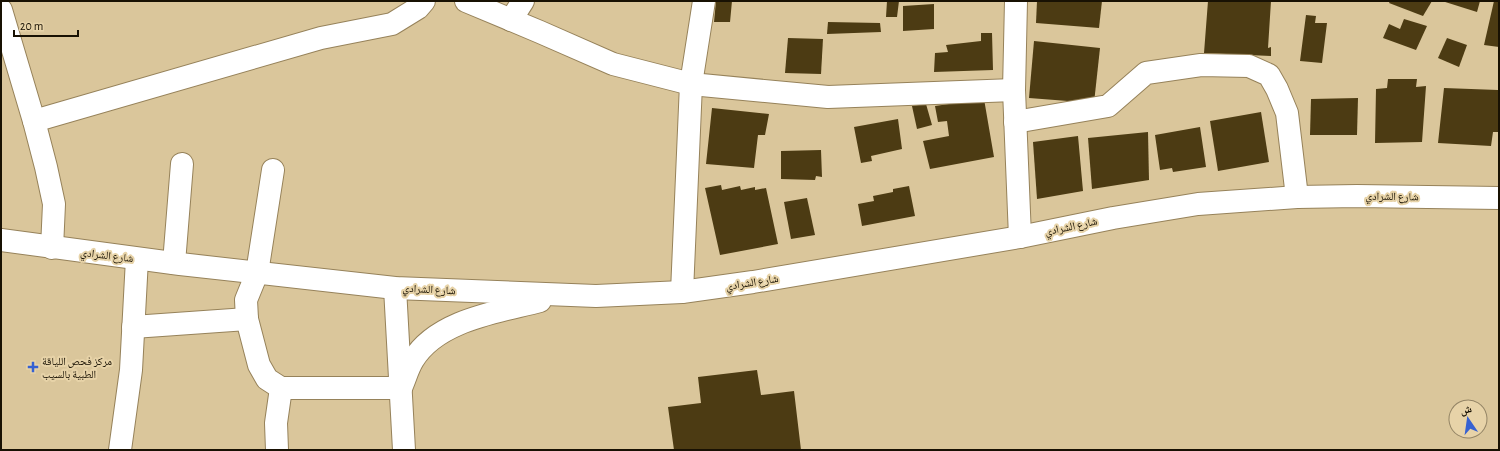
<svg xmlns="http://www.w3.org/2000/svg" width="1500" height="451" viewBox="0 0 1500 451" font-family="'Alegreya Sans','Noto Naskh Arabic',sans-serif">
	<style>
		.building { fill: #4c3b13 }
		.lines { fill: none; stroke-linecap: round; stroke-linejoin: round }
		.minor-casing { stroke: #96825a; stroke-width: 24 }
		.minor { stroke: #fff; stroke-width: 22 }
		.poi-dot { fill: #3661d1; stroke: #e7d3a8; stroke-width: 1.5 }
		.labels { text-anchor: middle; stroke-width: 4; stroke-linejoin: round; paint-order: stroke }
		.street-label { font-size: 11px; fill: #181103; stroke: #e7d3a8 }
		.poi-label { font-size: 11px; fill: #181103; stroke: #e7d3a8; text-anchor: start }
	</style>
	<rect width="100%" height="100%" fill="#dac69b"/>
	<!-- building -->
	<g class="building">
		<polygon points="716,1 732,1 730,22 714,22"/>
		<polygon points="887,1 899,1 897,17 886,17"/>
		<polygon points="1037,1 1102,1 1099,28 1036,23"/>
		<polygon points="1208,1 1271,1 1268,48 1271,47 1271,56 1204,53"/>
		<polygon points="1390,1 1432,1 1423,16 1389,3"/>
		<polygon points="1442,1 1480,1 1477,12"/>
		<polygon points="1494,1 1499,1 1499,47 1484,45"/>
		<polygon points="934,4 934,29 903,31 903,6"/>
		<polygon points="1306,15 1316,16 1315,23 1327,23 1322,63 1300,61"/>
		<polygon points="1404,19 1427,26 1416,50 1383,38 1389,24 1400,29"/>
		<polygon points="828,22 880,23 881,32 827,34"/>
		<polygon points="981,33 992,33 993,70 934,72 935,53 948,52 946,45 981,41"/>
		<polygon points="788,38 823,39 821,74 785,73"/>
		<polygon points="1447,38 1467,45 1459,67 1438,58"/>
		<polygon points="1034,41 1100,48 1094,103 1029,98"/>
		<polygon points="1388,79 1417,79 1416,87 1426,86 1422,142 1375,143 1376,89 1387,88"/>
		<polygon points="1498,86 1499,132 1493,132 1491,146 1438,143 1444,88 1498,90"/>
		<polygon points="1358,98 1357,135 1310,135 1311,99"/>
		<polygon points="984,99 994,157 930,169 923,141 949,136 947,121 938,122 935,106"/>
		<polygon points="926,104 932,125 917,129 912,106"/>
		<polygon points="712,108 769,114 765,135 758,135 754,168 706,164"/>
		<polygon points="1261,112 1269,162 1218,171 1210,121"/>
		<polygon points="898,119 902,149 871,156 872,161 861,163 854,127"/>
		<polygon points="1200,127 1206,167 1173,172 1172,168 1160,170 1155,135"/>
		<polygon points="1148,132 1149,180 1092,189 1088,138"/>
		<polygon points="1078,136 1083,191 1037,199 1033,142"/>
		<polygon points="821,150 822,177 816,176 815,180 781,179 781,151"/>
		<polygon points="721,185 722,190 740,186 741,190 755,187 755,190 766,188 778,244 720,255 705,188"/>
		<polygon points="909,186 915,216 862,226 858,204 874,201 873,196 893,192 893,189"/>
		<polygon points="807,198 815,235 791,239 784,202"/>
		<polygon points="757,370 761,395 794,391 801,450 674,450 668,407 701,403 698,377"/>
	</g>
	<g class="lines">
		<!-- minor casing -->
		<g class="minor-casing">
			<g id="minor">
				<polyline points="466,1 540,32 613,64 691,84 828,97 1014,90"/>
				<polyline points="1016,1 1014,90 1020,237"/>
				<polyline points="1,10 34,121 46,167 54,204 52,248"/>
				<polyline points="511,20 523,1"/>
				<polyline points="34,121 321,38 392,24 418,8 424,1"/>
				<polyline points="1015,122 1108,106 1146,73 1201,65 1249,66 1269,75 1277,89 1287,113 1297,197"/>
				<path d="M273,170L257,273L246,300L247,319L259,365L267,379L281,388H401C405,379 408,368 413,360C437,320 498,312 540,301"/>
				<polyline points="1,240 180,264 395,288 596,296 682,292 753,282 1020,237 1113,218 1198,204 1297,197 1357,196 1499,198"/>
				<polyline points="174,263 182,164"/>
				<polyline points="395,288 404,450"/>
				<polyline points="682,292 691,84 704,1"/>
				<polyline points="133,327 247,319"/>
				<polyline points="120,450 131,370 137,259"/>
				<polyline points="277,450 276,423 281,388"/>
			</g>
		</g>
		<!-- minor -->
		<use href="#minor" class="minor"/>
	</g>
	<!-- markers -->
	<path class="poi-dot" d="M31 361h4v4h4v4h-4v4h-4v-4h-4v-4h4z"/>
	<g class="labels">
		<!-- street labels -->
		<g class="street-label">
			<text transform="translate(1392 196) rotate(1)" y="4">شارع الشرادي</text>
			<text transform="translate(1071 226) rotate(-12)" y="4">شارع الشرادي</text>
			<text transform="translate(107 255) rotate(7)" y="4">شارع الشرادي</text>
			<text transform="translate(752 282) rotate(-9)" y="4">شارع الشرادي</text>
			<text transform="translate(429 289) rotate(3)" y="4">شارع الشرادي</text>
		</g>
		<!-- poi labels -->
		<g class="poi-label">
			<text x="42" y="365">مركز فحص اللياقة<tspan x="42" dy="13">الطبية بالسيب</tspan></text>
		</g>
	</g>
	<!-- border -->
	<rect width="1500" height="451" fill="none" stroke="#181103" stroke-width="4"/>
	<!-- north arrow -->
	<g transform="translate(1468 419) rotate(347)"><circle r="19" fill="#e7d3a8" stroke="#948566"/>
	<path d="M0-3L7 15L0 10L-7 15Z" fill="#3661d1"/>
	<text y="-6" font-size="11" font-weight="bold" text-anchor="middle" fill="#181103">ش</text>
	</g>
	<!-- scale -->
	<path d="M14 30v6h64v-6" fill="none" stroke="#181103" stroke-width="2"/>
	<text x="20" y="30" font-size="12" fill="#181103" stroke="#e7d3a8" stroke-width="3" paint-order="stroke">20 m</text>
</svg>
